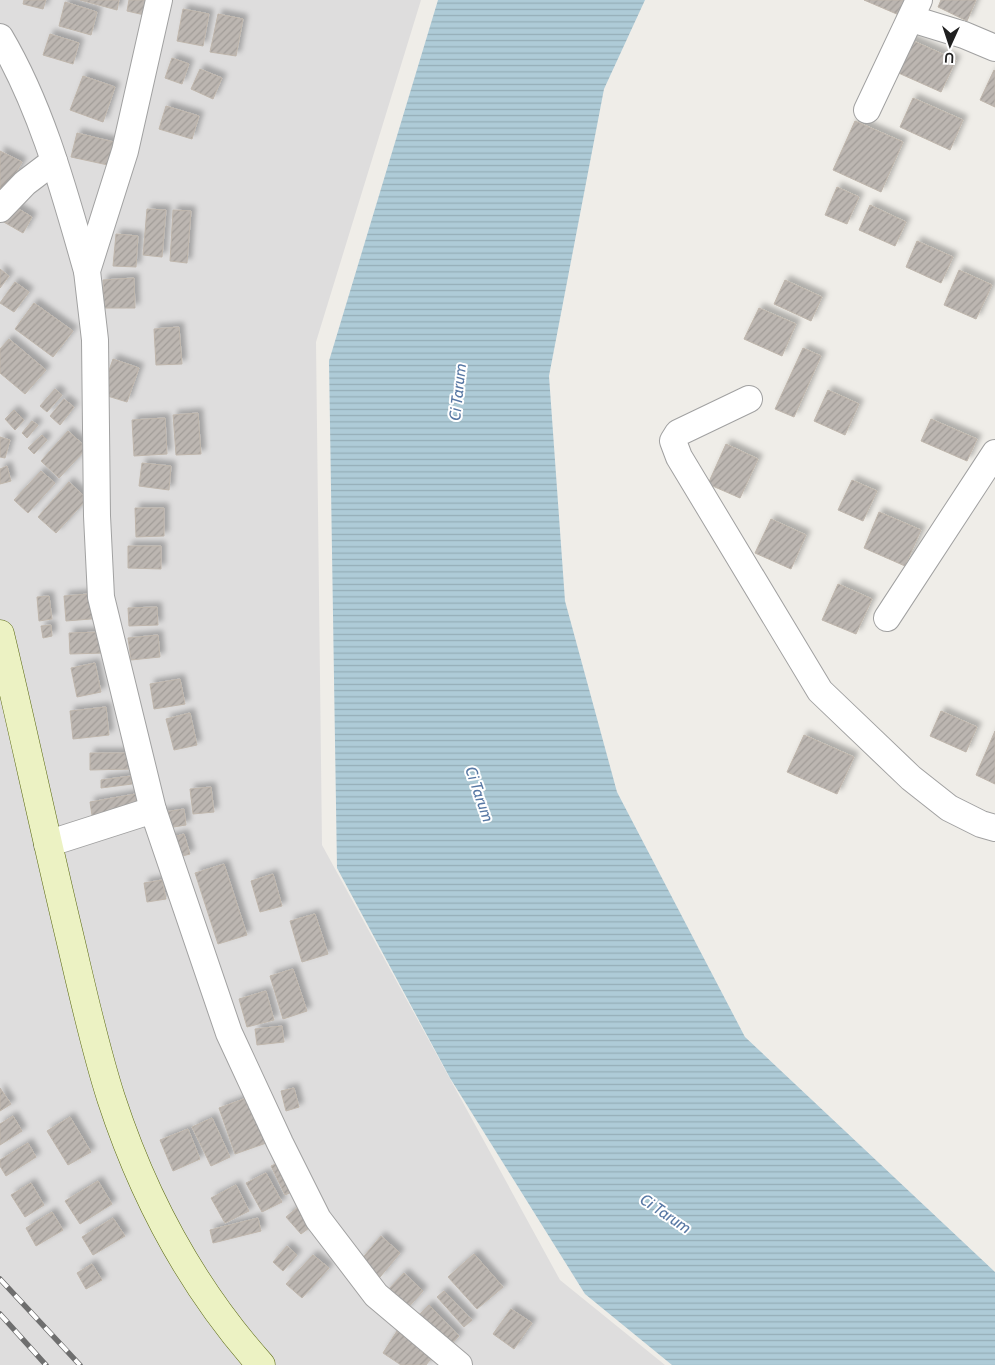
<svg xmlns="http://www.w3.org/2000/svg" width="995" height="1365" viewBox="0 0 995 1365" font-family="Cabin,sans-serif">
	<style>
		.residential { fill: #dedddd }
		.water { fill: url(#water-rules) }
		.building { fill: url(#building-hatch); stroke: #bfb6ac; filter: url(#shadow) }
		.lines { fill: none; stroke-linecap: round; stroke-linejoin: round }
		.street-casing { stroke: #a1a1a1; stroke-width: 28 }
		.secondary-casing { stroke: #5b6a13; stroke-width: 29 }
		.street { stroke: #fff; stroke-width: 26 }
		.secondary { stroke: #ecf2c3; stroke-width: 28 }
		.rail-casing { stroke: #6e6e6e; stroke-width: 5.5 }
		.rail { stroke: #fff; stroke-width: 4; stroke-dasharray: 11; stroke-linecap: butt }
		.labels { text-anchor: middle; stroke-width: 4; stroke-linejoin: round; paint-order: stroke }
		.water-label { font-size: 16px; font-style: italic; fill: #5878a4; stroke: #fff }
	</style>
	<defs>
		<pattern id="water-rules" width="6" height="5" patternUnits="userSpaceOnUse" patternTransform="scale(1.25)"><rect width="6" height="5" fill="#aecbd7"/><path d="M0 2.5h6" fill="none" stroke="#95aeb8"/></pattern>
		<pattern id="building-hatch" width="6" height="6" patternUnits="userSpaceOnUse" patternTransform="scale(1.25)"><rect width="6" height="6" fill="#bcb6b1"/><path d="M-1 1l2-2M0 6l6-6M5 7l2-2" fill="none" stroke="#a19c98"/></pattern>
		<filter id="shadow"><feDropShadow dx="4.5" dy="-4.5" stdDeviation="2.5" flood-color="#0004"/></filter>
	</defs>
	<rect width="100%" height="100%" fill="#efede8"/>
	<!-- residential -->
	<polygon class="residential" points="0,0 421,0 316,342 322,845 560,1280 665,1365 0,1365"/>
	<!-- water -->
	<polygon class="water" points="438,0 645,0 604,89 549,376 565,601 617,792 745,1037 995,1272 995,1365 672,1365 585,1294 450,1078 337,868 329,361"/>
	<!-- building -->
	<g class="building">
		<polygon points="24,0 46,0 43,9 23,4"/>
		<polygon points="80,0 119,0 117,10"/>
		<polygon points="129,0 153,0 149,16 127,11"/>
		<polygon points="864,0 914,0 906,18"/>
		<polygon points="941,0 976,0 967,21 938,7"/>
		<polygon points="65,2 97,12 91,35 59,26"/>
		<polygon points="183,9 209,14 203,46 177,41"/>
		<polygon points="218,14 243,19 236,56 210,52"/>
		<polygon points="50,34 79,43 73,64 43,55"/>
		<polygon points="909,39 956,60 941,92 894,71"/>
		<polygon points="172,58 189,64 182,84 165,78"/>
		<polygon points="200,69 222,78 213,99 191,89"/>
		<polygon points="994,70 995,71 995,107 980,100"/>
		<polygon points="83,76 115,87 103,122 70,110"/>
		<polygon points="913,98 963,120 950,150 900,127"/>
		<polygon points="166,106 199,116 192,139 159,129"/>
		<polygon points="855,121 903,142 881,192 833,170"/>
		<polygon points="77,133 122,144 117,167 71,157"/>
		<polygon points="0,151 22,162 0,202"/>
		<polygon points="837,187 859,197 847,224 825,215"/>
		<polygon points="12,205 32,217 23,233 2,221"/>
		<polygon points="870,205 906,222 895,246 859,230"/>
		<polygon points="147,209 166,210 162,257 143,255"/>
		<polygon points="173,210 191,211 187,263 170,261"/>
		<polygon points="116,234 138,236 136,267 113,266"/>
		<polygon points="917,241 953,257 941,283 906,267"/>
		<polygon points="0,269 9,276 0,288"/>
		<polygon points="959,270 992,285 976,319 944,305"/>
		<polygon points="134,278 135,308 104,308 103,280"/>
		<polygon points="785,280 822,297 811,321 774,304"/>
		<polygon points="15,282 29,292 14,312 0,303"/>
		<polygon points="34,303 73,331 53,357 15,329"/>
		<polygon points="759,308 796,324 782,356 744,339"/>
		<polygon points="179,327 182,364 156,365 154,329"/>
		<polygon points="9,339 46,370 25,394 0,373 0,349"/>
		<polygon points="803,348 821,356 794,417 775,409"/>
		<polygon points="113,359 139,368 127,402 101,394"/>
		<polygon points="55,389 62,395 47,412 40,406"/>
		<polygon points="828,390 859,404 845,435 814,421"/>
		<polygon points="64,399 74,407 60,425 50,416"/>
		<polygon points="14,410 24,420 15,430 5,419"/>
		<polygon points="198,413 201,454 176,455 173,415"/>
		<polygon points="165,418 167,454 134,456 132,420"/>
		<polygon points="931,419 977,439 967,461 921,441"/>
		<polygon points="32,421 38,425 27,438 22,433"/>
		<polygon points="68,431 87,448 59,478 41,461"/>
		<polygon points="42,435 47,440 34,454 28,448"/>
		<polygon points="0,437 10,440 5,458 0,457"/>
		<polygon points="726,444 758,459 740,498 708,484"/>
		<polygon points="142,463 171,466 169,490 139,486"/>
		<polygon points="7,466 11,481 0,484 0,469"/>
		<polygon points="41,471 55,483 28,513 14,500"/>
		<polygon points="852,480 877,491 863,521 838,510"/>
		<polygon points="69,482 87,499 56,533 38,517"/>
		<polygon points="135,508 164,508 164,536 136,537"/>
		<polygon points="879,512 921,530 905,566 864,548"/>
		<polygon points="771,519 806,535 791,569 755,553"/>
		<polygon points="128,546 161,546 161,569 128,568"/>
		<polygon points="838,584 872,599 856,634 822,620"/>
		<polygon points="101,593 103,618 66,621 64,596"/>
		<polygon points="49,596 52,619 39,621 37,597"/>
		<polygon points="157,607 158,625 129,626 128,608"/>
		<polygon points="51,625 52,636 43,638 41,626"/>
		<polygon points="104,632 105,653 70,654 69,633"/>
		<polygon points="158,635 160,657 131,660 128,638"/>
		<polygon points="95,663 101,692 77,697 71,668"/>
		<polygon points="180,679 185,704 154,709 150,684"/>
		<polygon points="106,707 109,735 73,739 70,711"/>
		<polygon points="941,711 977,727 966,752 930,736"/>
		<polygon points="190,713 197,745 174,750 166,719"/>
		<polygon points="995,731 995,784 976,775"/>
		<polygon points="804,735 854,757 837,794 787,772"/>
		<polygon points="90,753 132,753 133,769 90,770"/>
		<polygon points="131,776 132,784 101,788 101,780"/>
		<polygon points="211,787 214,812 193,814 190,789"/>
		<polygon points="141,793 145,812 93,822 90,802"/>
		<polygon points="184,809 186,825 161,829 158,813"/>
		<polygon points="184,834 190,854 171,859 166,839"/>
		<polygon points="224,864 247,935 218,944 195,873"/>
		<polygon points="273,874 282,906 260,912 251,881"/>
		<polygon points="162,880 166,899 147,902 144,883"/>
		<polygon points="315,914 328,954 302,962 290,921"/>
		<polygon points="293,969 307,1011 283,1019 270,976"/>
		<polygon points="266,991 274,1020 247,1027 239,999"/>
		<polygon points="282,1026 284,1042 257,1045 255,1029"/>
		<polygon points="0,1088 11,1104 0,1111"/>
		<polygon points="294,1088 299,1107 286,1111 281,1091"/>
		<polygon points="252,1096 269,1142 235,1154 219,1108"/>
		<polygon points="13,1116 22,1131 0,1145 0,1124"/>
		<polygon points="70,1117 91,1152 68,1165 47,1131"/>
		<polygon points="212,1118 230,1157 211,1166 192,1127"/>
		<polygon points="188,1129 200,1159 173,1171 160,1140"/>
		<polygon points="28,1143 36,1157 6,1176 0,1166 0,1160"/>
		<polygon points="280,1162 294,1191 285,1195 271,1166"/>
		<polygon points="266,1173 282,1202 262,1212 246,1183"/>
		<polygon points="98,1181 112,1204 80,1224 65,1201"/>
		<polygon points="31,1183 44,1205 25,1217 11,1195"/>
		<polygon points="236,1185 249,1211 225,1223 211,1198"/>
		<polygon points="298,1207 313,1225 301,1234 286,1217"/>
		<polygon points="52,1212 63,1230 36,1246 26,1228"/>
		<polygon points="113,1218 125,1236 93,1255 82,1237"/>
		<polygon points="258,1218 261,1231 213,1243 210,1230"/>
		<polygon points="381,1236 400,1253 380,1277 360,1261"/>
		<polygon points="287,1246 297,1255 283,1271 273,1262"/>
		<polygon points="474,1254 503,1287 477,1309 448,1277"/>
		<polygon points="313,1255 329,1268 302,1298 286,1284"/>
		<polygon points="92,1264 102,1280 86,1289 77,1273"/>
		<polygon points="404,1273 423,1291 405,1311 386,1292"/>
		<polygon points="444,1291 472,1320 464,1327 437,1297"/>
		<polygon points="429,1305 459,1336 448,1348 417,1317"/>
		<polygon points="511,1309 532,1323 514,1349 493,1334"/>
		<polygon points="397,1331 433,1356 426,1365 401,1365 383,1353"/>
	</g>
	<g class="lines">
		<!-- street casing -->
		<g class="street-casing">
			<g id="street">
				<polyline points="159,0 125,151 87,271 95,340 97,516 101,597 153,810 229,1033 280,1143 318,1219 376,1295 459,1365"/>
				<polyline points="912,19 964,35 995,48"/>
				<path d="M0,37C42,108 64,191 87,271"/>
				<polyline points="867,110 919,0"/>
				<polyline points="0,209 25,183 54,161"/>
				<polyline points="749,399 678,433 673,441 679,457 820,691 911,778 949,808 981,824 995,828"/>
				<polyline points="887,618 995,453"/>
				<polyline points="47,844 153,810"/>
			</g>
		</g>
		<!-- secondary casing -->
		<g class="secondary-casing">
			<path id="secondary" d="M0,634C24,734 45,834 69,934C82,989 94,1045 111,1098C143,1196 193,1289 261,1365"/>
		</g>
		<!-- street -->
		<use href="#street" class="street"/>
		<!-- secondary -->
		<use href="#secondary" class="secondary"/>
		<!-- rail casing -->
		<g class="rail-casing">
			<g id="rail">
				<polyline points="0,1279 80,1365"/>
				<polyline points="0,1314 46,1365"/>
			</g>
		</g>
		<!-- rail -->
		<use href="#rail" class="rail"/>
	</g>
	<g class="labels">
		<!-- water labels -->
		<g class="water-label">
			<text transform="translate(457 392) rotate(-84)" y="6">Ci Tarum</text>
			<text transform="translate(480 794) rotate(71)" y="6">Ci Tarum</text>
			<text transform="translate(666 1213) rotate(34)" y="6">Ci Tarum</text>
		</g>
	</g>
	<!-- north arrow -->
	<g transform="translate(950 45) rotate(183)" stroke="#ffffff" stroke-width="4" paint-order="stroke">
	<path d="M0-4L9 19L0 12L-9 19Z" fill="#202020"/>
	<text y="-8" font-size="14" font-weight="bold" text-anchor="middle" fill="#202020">U</text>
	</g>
</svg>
